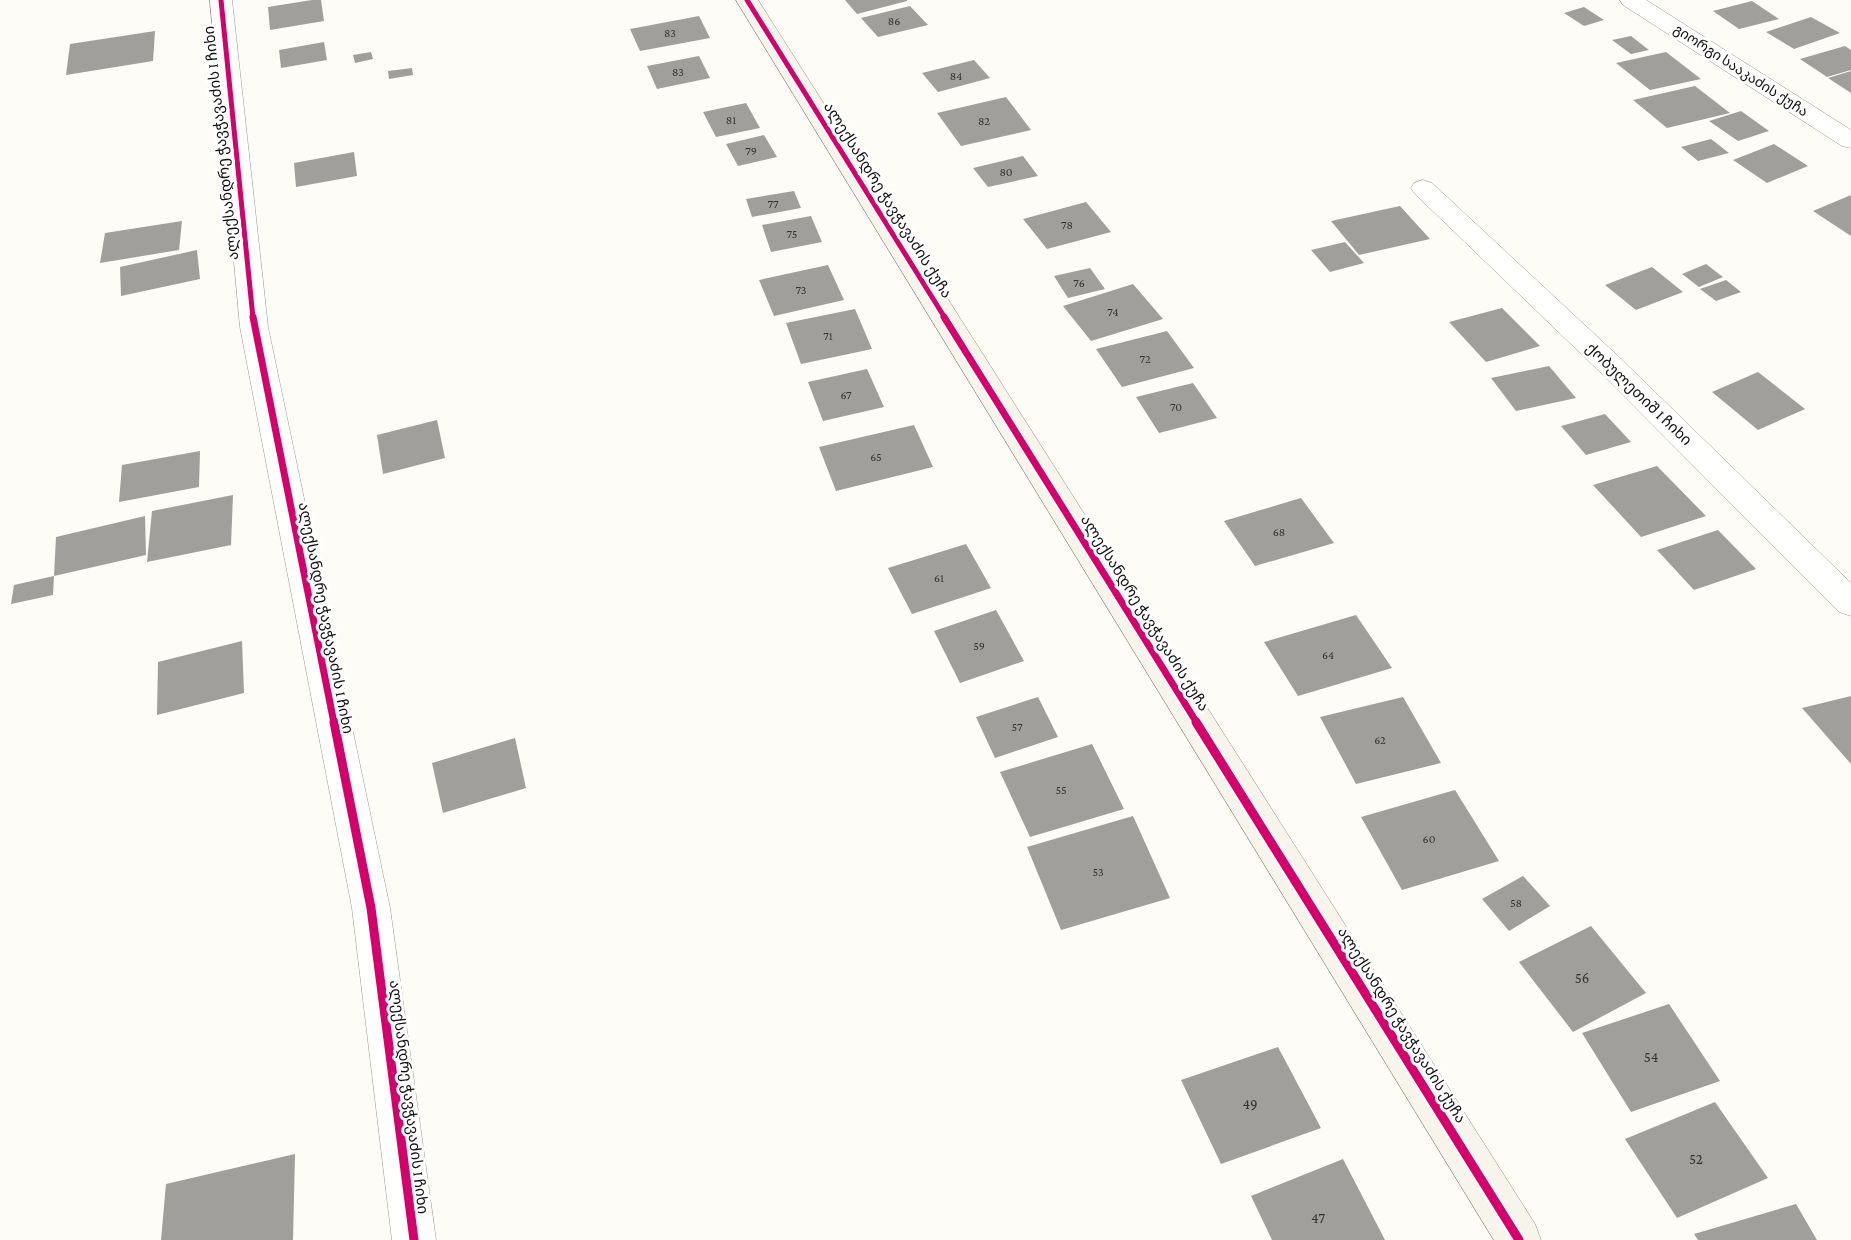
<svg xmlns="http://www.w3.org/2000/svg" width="1851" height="1240" viewBox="0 0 1851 1240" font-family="'Crimson Pro','Noto Sans Georgian',serif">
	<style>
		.building { fill: #a19f9c }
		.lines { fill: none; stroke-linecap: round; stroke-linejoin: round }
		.street-casing { stroke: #979795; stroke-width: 1 }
		.secondary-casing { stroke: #8e8d8b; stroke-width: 1 }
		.street { fill: #fffffe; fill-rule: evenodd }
		.secondary { fill: #f6f4eb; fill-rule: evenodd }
		.cycleway-far2-casing { stroke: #fff; stroke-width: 8 }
		.cycleway-far1-casing { stroke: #fff; stroke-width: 10 }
		.cycleway-casing { stroke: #fff; stroke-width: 13 }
		.cycleway-far2 { stroke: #d6006c; stroke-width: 5 }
		.cycleway-far1 { stroke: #d6006c; stroke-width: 7 }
		.cycleway { stroke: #d6006c; stroke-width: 9 }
		.labels { text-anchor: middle; stroke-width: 6; stroke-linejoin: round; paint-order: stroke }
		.number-label { font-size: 12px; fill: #353434 }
		.far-street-label { font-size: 14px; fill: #111; stroke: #fff }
		.street-label { font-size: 15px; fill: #111; stroke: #fff }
		.near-number-label { font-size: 15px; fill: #353434 }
	</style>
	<rect width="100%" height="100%" fill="#fdfcf7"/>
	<!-- building -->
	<g class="building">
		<polygon points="312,0 321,0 324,21 270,30 268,7"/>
		<polygon points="845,0 907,0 907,1 857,14"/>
		<polygon points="1752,1 1779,19 1739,29 1713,11"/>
		<polygon points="910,6 928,25 878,37 861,18"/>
		<polygon points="1584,7 1604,20 1584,26 1564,13"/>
		<polygon points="699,16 710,38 640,51 630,29"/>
		<polygon points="1811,17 1840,33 1794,49 1766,32"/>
		<polygon points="155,31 153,61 66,75 70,44"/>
		<polygon points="1631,36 1649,50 1631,54 1612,40"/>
		<polygon points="324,42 327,60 281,68 279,50"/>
		<polygon points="1845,46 1851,50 1851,70 1827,77 1800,59"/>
		<polygon points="371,52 373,59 355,63 353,55"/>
		<polygon points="1666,52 1701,79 1650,90 1616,63"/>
		<polygon points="699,56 710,78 657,89 647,66"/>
		<polygon points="974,60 990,78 938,92 922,73"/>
		<polygon points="412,68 413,75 389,79 388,71"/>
		<polygon points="1851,71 1851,93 1828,78"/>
		<polygon points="1695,86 1730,113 1667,128 1633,100"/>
		<polygon points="1006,97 1031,130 961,146 937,113"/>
		<polygon points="746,103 760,128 716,137 703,112"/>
		<polygon points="1741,111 1769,131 1738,141 1709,121"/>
		<polygon points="764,135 777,157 738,166 726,144"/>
		<polygon points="1711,139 1729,153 1698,161 1681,147"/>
		<polygon points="1774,144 1808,166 1767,183 1733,160"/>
		<polygon points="354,152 357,176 296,187 294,163"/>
		<polygon points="1023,156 1038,176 988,187 973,168"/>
		<polygon points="794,191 801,208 752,217 746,199"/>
		<polygon points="1851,195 1851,236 1813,211"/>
		<polygon points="1086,202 1111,232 1047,249 1023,219"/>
		<polygon points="1400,206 1430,239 1359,255 1331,221"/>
		<polygon points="811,216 822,242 771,252 762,225"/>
		<polygon points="182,221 179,250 100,263 105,233"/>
		<polygon points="1345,242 1364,263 1330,272 1311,250"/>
		<polygon points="197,250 200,279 121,296 120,267"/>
		<polygon points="1706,264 1723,277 1699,287 1682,274"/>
		<polygon points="828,265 844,300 774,316 759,280"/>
		<polygon points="1652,267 1683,292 1636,310 1605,285"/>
		<polygon points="1090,268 1105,289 1068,298 1054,276"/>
		<polygon points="1726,280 1741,292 1716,301 1700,289"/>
		<polygon points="1133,284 1163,319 1091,341 1063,306"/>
		<polygon points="1502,308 1540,346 1486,362 1449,322"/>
		<polygon points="855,309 872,349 801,364 786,323"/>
		<polygon points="1167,331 1194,368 1122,387 1096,349"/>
		<polygon points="1549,366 1576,398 1516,411 1491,378"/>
		<polygon points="867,369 884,407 823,421 808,382"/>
		<polygon points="1758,372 1805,409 1758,430 1712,392"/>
		<polygon points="1193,383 1217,418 1159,433 1136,397"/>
		<polygon points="1605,414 1631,442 1586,455 1561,426"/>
		<polygon points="437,420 445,458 383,474 377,435"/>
		<polygon points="914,425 933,467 836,491 819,447"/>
		<polygon points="200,451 199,487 119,502 122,465"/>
		<polygon points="1657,466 1706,516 1641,537 1593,485"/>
		<polygon points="233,495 231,545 147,562 152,511"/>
		<polygon points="1301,498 1334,543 1255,566 1224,521"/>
		<polygon points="145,516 146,555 54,576 56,537"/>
		<polygon points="1718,530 1756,569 1694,590 1657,550"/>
		<polygon points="966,544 991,588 912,614 888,568"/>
		<polygon points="54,576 53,595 11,604 14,585"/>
		<polygon points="996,610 1024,661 960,683 934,631"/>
		<polygon points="1356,615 1392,668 1298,696 1264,642"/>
		<polygon points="242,641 244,693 157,715 158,662"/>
		<polygon points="1851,696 1851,764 1802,708"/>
		<polygon points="1038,697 1058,737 995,758 976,717"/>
		<polygon points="1403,697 1441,763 1356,784 1320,717"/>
		<polygon points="515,738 526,788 443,813 432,763"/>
		<polygon points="1092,744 1124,809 1030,837 1000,772"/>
		<polygon points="1455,790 1499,861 1402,890 1361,817"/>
		<polygon points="1133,816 1170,898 1061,930 1027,847"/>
		<polygon points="1523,876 1550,906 1509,931 1482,899"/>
		<polygon points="1591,926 1646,993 1573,1032 1519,962"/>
		<polygon points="1669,1004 1720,1081 1631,1112 1582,1033"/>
		<polygon points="1278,1047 1321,1128 1221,1164 1181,1080"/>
		<polygon points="1715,1102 1768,1178 1677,1218 1625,1139"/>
		<polygon points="295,1154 293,1240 161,1240 166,1184"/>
		<polygon points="1343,1159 1385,1240 1272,1240 1251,1196"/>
		<polygon points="1796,1204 1817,1240 1698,1240 1694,1234"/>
	</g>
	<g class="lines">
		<!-- street casing -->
		<g class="street-casing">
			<g id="street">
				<polygon points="210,0 232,0 268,327 390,908 436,1240 392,1240 352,908 240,327"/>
				<polygon points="1620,0 1646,0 1851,130 1851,148 1842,146 1623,5"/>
				<polygon points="1423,180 1432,183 1618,356 1851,583 1851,616 1839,612 1598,370 1414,193 1411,188 1414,183"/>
			</g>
		</g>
		<!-- secondary casing -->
		<g class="secondary-casing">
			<polygon id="secondary" points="736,0 758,0 1535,1224 1541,1240 1494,1240"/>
		</g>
		<!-- street -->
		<use href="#street" class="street"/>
		<!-- secondary -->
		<use href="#secondary" class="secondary"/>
		<!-- cycleway-far2 casing -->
		<g class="cycleway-far2-casing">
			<g id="cycleway-far2">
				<polyline points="221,0 253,318"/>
				<polyline points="747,0 945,318"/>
			</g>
		</g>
		<!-- cycleway-far1 casing -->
		<g class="cycleway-far1-casing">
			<g id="cycleway-far1">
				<polyline points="253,317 334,723"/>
				<polyline points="944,317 1197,723"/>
			</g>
		</g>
		<!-- cycleway casing -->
		<g class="cycleway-casing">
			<g id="cycleway">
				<polyline points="334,722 371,908 414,1240"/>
				<polyline points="1196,722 1519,1240"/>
			</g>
		</g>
		<!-- cycleway-far2 -->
		<use href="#cycleway-far2" class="cycleway-far2"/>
		<!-- cycleway-far1 -->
		<use href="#cycleway-far1" class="cycleway-far1"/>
		<!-- cycleway -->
		<use href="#cycleway" class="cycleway"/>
	</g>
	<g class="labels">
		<!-- number labels -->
		<g class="number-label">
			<text x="894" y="25">86</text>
			<text x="670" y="37">83</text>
			<text x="678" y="76">83</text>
			<text x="956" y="80">84</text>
			<text x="731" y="124">81</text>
			<text x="984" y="125">82</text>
			<text x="751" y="155">79</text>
			<text x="1006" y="176">80</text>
			<text x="773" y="208">77</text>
			<text x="1067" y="229">78</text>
			<text x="792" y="238">75</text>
			<text x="1079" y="287">76</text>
			<text x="801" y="294">73</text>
			<text x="1113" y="316">74</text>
			<text x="828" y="340">71</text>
			<text x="1145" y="363">72</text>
			<text x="846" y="399">67</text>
			<text x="1176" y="411">70</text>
			<text x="876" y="461">65</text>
			<text x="1279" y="536">68</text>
			<text x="939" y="582">61</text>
			<text x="979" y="650">59</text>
			<text x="1328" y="659">64</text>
			<text x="1017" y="731">57</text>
			<text x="1380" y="744">62</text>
			<text x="1061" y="794">55</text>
			<text x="1429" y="843">60</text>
			<text x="1098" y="876">53</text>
			<text x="1516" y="907">58</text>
		</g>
		<!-- far-street labels -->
		<g class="far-street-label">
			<text transform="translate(1741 70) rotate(33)" y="5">გიორგი სააკაძის ქუჩა</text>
		</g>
		<!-- street labels -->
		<g class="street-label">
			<text transform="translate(221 143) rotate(-96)" y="5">ალექსანდრე ჭავჭავაძის I ჩიხი</text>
			<text transform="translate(888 200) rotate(58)" y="5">ალექსანდრე ჭავჭავაძის ქუჩა</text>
			<text transform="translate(1639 394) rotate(44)" y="5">ქობულეთიშ I ჩიხი</text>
			<text transform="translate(1145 613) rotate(58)" y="5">ალექსანდრე ჭავჭავაძის ქუჩა</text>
			<text transform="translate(326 618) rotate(79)" y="5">ალექსანდრე ჭავჭავაძის I ჩიხი</text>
			<text transform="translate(1402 1025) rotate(58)" y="5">ალექსანდრე ჭავჭავაძის ქუჩა</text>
			<text transform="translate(409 1097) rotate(83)" y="5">ალექსანდრე ჭავჭავაძის I ჩიხი</text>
		</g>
		<!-- near-number labels -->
		<g class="near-number-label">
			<text x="1582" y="983">56</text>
			<text x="1651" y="1062">54</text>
			<text x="1250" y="1109">49</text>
			<text x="1696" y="1164">52</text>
			<text x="1318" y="1223">47</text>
		</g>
	</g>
</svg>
